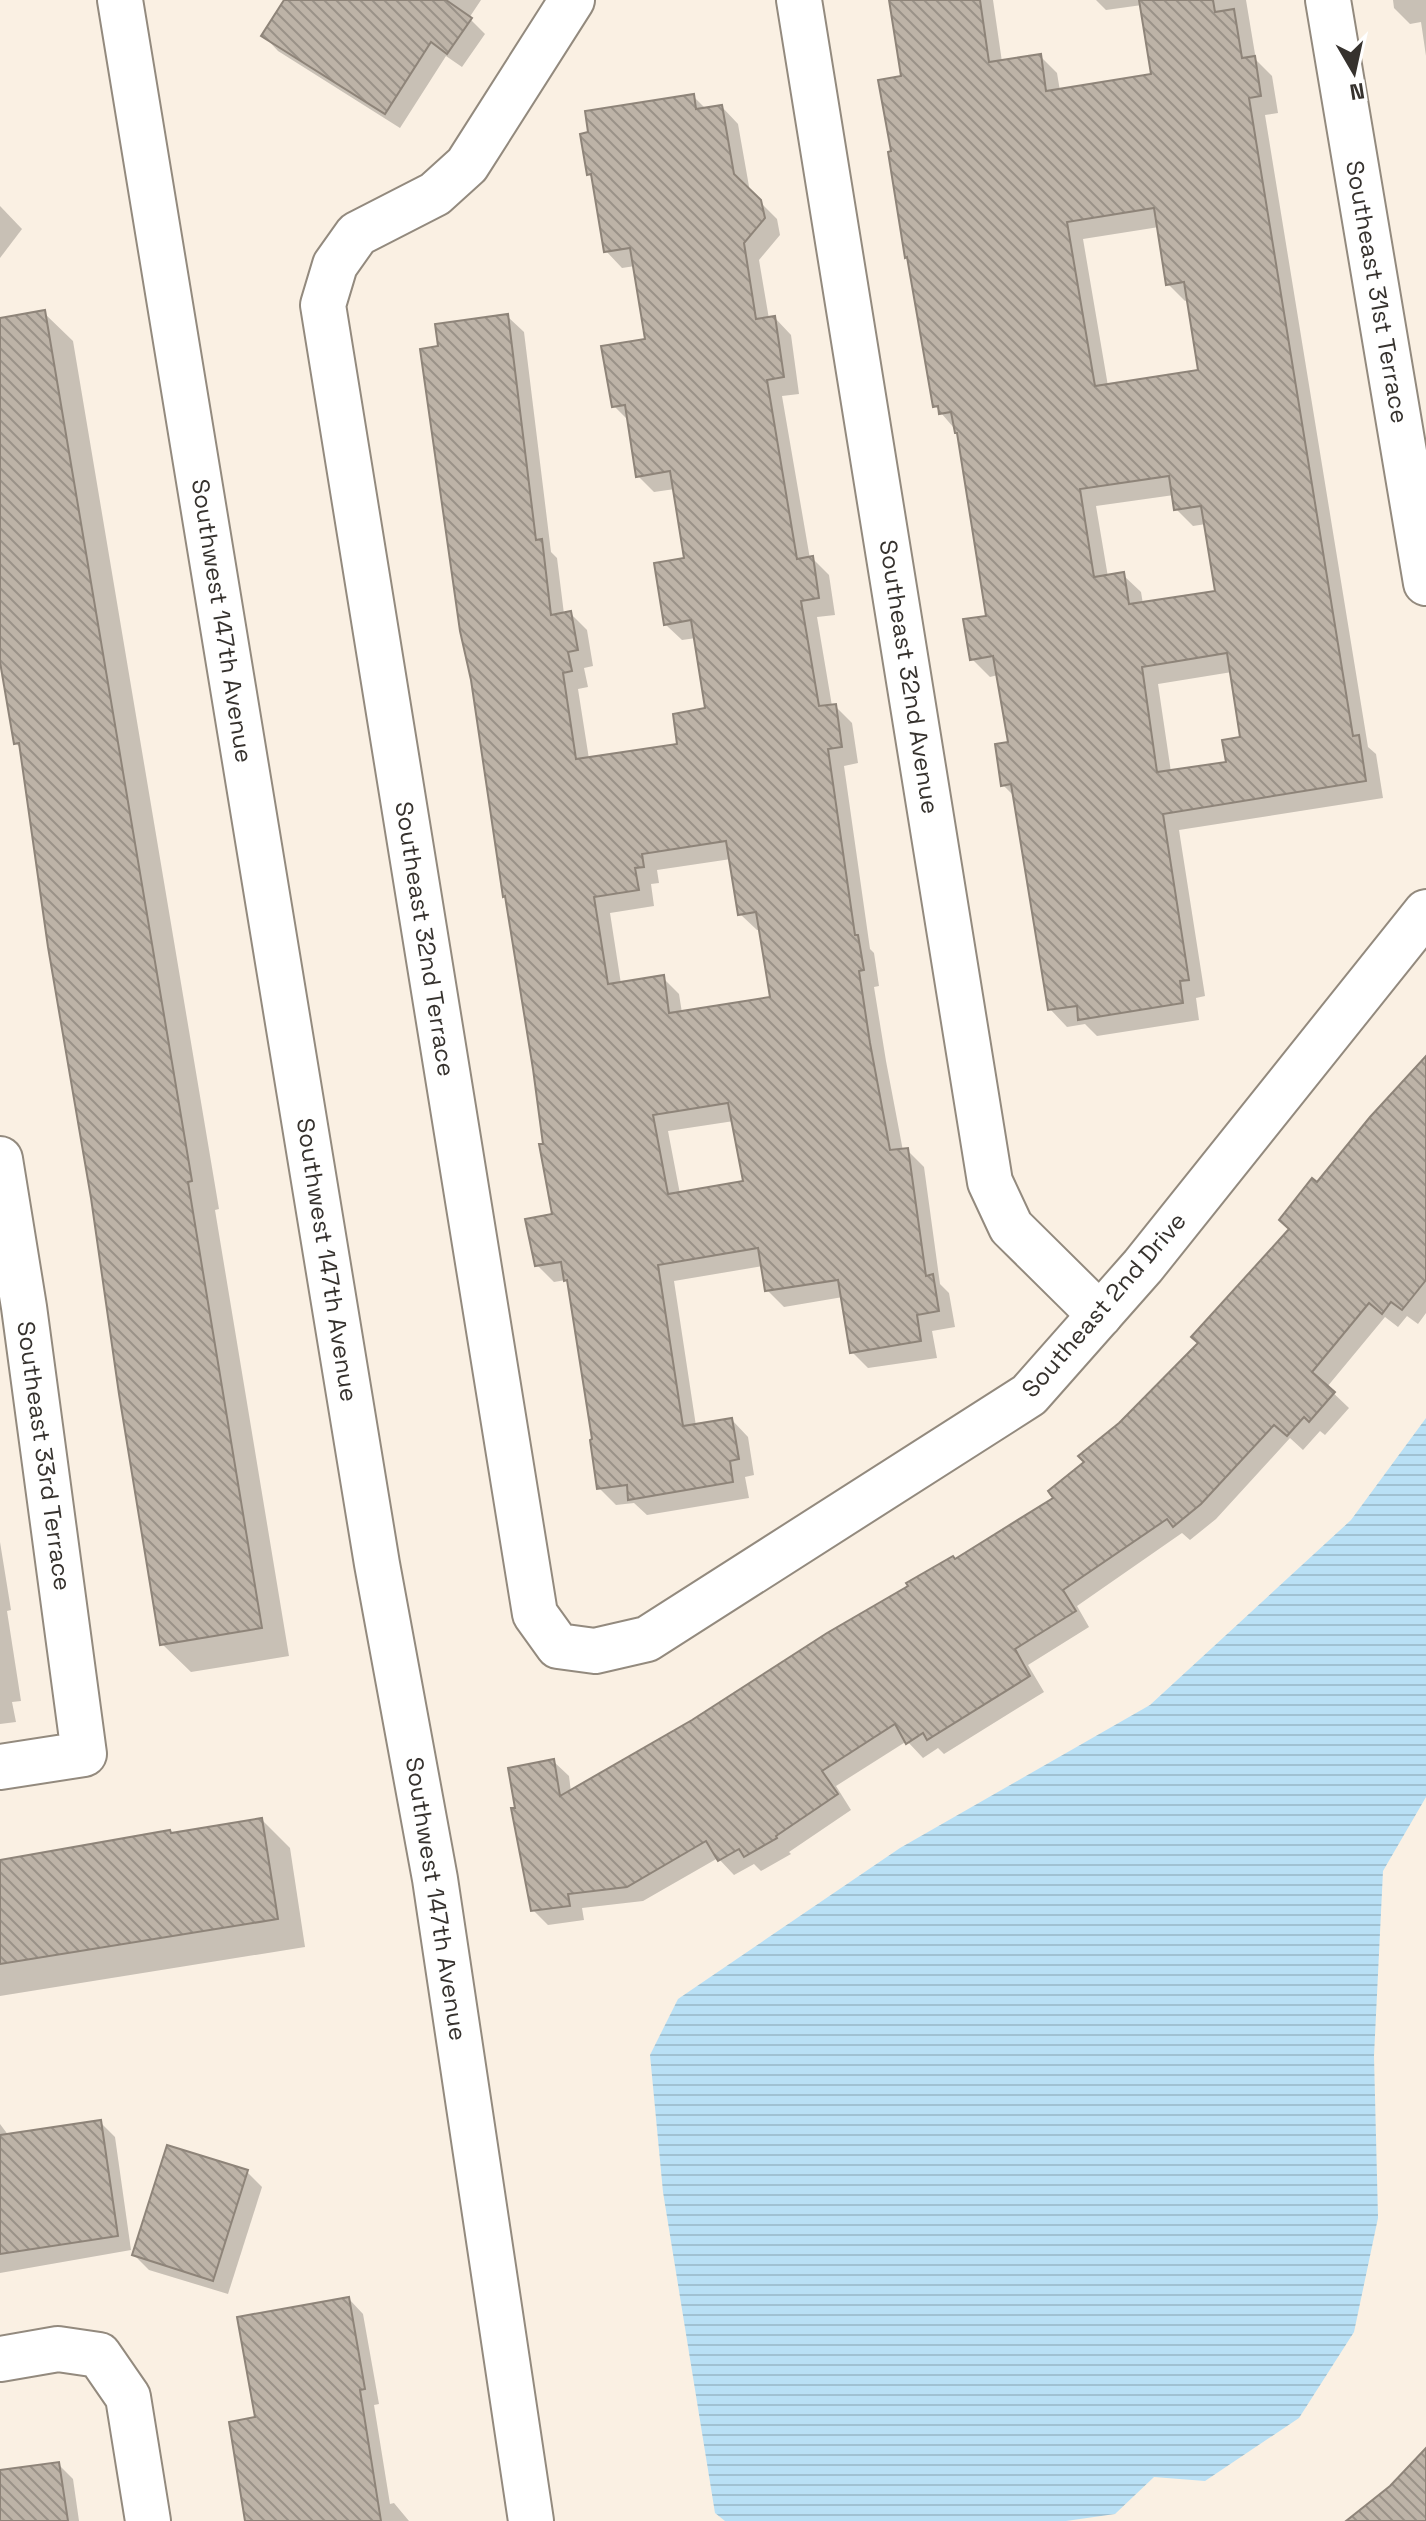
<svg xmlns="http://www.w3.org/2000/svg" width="1426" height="2521" viewBox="0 0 1426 2521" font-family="'Space Grotesk',sans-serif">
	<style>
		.water { fill: url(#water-rules) }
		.shadow { fill: #0003; fill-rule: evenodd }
		.building { fill: url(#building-back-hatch); stroke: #8e8479; stroke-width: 2; fill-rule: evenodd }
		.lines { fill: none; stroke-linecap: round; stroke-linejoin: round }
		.minor-casing { stroke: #938a7e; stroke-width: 48 }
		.minor { stroke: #fff; stroke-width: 44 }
		.labels { text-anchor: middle; stroke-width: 8; stroke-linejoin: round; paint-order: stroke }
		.street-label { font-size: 24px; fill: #36322e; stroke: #fff }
	</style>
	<defs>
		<pattern id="water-rules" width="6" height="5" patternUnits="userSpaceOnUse" patternTransform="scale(2)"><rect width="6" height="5" fill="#b9e0f5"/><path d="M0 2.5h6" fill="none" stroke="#a0c1d2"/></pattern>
		<pattern id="building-back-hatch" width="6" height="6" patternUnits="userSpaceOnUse" patternTransform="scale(2)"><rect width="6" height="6" fill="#bdb3a7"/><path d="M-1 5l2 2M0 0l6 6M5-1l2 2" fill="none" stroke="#9a9288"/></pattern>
	</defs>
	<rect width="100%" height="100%" fill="#faf0e3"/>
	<!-- water -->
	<polygon class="water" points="1426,1418 1426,1797 1383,1871 1374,2056 1378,2218 1354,2332 1299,2418 1205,2481 1154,2477 1115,2514 1066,2521 725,2521 715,2513 663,2192 650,2055 678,1999 900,1848 1150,1705 1351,1520"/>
	<!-- shadow -->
	<g class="shadow">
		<polygon points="297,0 481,0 469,18 485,34 462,67 446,56 400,128 278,51 264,36"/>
		<path d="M889,0H993L1002,62L1040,56L1057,73L1060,91L1153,75L1142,5L1106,10L1096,0H1246L1256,60L1272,76L1278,113L1265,115L1368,747L1376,754L1383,798L1179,830L1205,996L1196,998L1199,1020L1097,1036L1085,1024L1067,1027L1050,1009L1015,797L1003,785L1010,743L998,675L990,677L972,659L988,617L960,435L935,406L909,260L906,257L893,153L903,78ZM1159,227L1168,284L1185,301L1189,300L1200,372L1108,386L1083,239ZM1174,495L1176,509L1193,526L1206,524L1217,593L1143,604L1141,592L1123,575L1108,577L1096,506ZM1232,672L1242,739L1228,763L1171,772L1158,684Z"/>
		<polygon points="1393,0 1426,0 1426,56 1421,22 1410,24 1394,8"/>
		<path d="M693,96L707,110L722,107L738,124L750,192L777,219L780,235L759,260L769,319L775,318L791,335L799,394L782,396L810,559H813L829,575L835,615L817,617L832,706H835L852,723L858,763L844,766L870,949L874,953L879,986L874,987L886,1061L903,1151L907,1150L924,1167L940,1284L949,1293L955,1327L932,1331L937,1358L868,1368L852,1352L843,1297L784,1307L767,1290L763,1266L674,1281L696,1426L732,1420L748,1437L754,1475L745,1477L749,1498L647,1515L634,1503L616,1505L599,1488L595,1441L570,1284L566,1280L554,1282L537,1265L555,1216L440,348L507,316L524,332L551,552L557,558L564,614L570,613L587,630L593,666L584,668L588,687L578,689L589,759L679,746L707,710L696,638L682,640L665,624L686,560L675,489L654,492L638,476L629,421L614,406L647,340L635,266L622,268L606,251L593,179L589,174ZM731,859L740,914L757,930H761L772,999L682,1013L679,994L663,978L621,984L610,913L654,906L651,884L659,883L657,870ZM734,1121L745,1183L680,1194L668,1131Z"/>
		<polygon points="0,206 22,229 0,258"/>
		<polygon points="44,313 73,341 219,1209 215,1210 289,1656 191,1672 162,1644 22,749 15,743 0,649 0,320"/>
		<polygon points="1426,1059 1426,1313 1418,1324 1407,1316 1398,1327 1385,1317 1327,1387 1349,1408 1325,1435 1320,1431 1303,1450 1290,1438 1216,1519 1190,1540 1182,1533 1077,1606 1089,1627 1028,1665 1044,1692 944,1754 938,1748 923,1758 907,1741 836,1786 851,1810 789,1852 791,1854 761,1871 754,1864 734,1875 718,1858 643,1901 582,1908 584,1920 548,1925 533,1910 518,1810 553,1761 569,1776 571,1792 693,1721 1056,1498 1120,1424 1201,1344 1291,1229 1317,1185"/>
		<polygon points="0,1542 11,1610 7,1611 21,1701 12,1702 16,1722 0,1724"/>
		<polygon points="262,1820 290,1848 305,1947 0,1996 0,1862"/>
		<polygon points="100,2122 115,2137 131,2250 0,2273 0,2124 9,2136"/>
		<polygon points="247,2172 262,2187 228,2294 149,2270 134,2255"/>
		<polygon points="349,2299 363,2314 379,2404 374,2405 390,2504 394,2503 409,2521 247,2521 258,2419"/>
		<polygon points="58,2464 73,2479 79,2521 0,2521 0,2472"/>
	</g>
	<!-- building -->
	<g class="building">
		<polygon points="284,0 446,0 472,18 447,54 431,42 385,114 261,36"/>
		<path d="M889,0H980L989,62L1041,54L1046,91L1151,74L1139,0H1213L1215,12L1234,9L1242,58L1255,56L1261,96L1249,98L1353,736L1359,735L1366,781L1163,814L1189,980L1180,981L1183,1003L1078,1020L1077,1006L1048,1010L1011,784L1001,786L995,744L1008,742L993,656L970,660L963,619L986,616L957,433H955L951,412L939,414L938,406L933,407L907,257L905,258L888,152L891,151L878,80L901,76ZM1154,208L1166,285L1184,282L1198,370L1095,386L1067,222ZM1169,476L1174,510L1201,506L1215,591L1129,604L1124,572L1094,577L1080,489ZM1227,653L1240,737L1222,740L1226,762L1157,772L1142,667Z"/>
		<path d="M694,94L696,109L722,105L734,174L761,200L765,218L744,243L756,319L775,316L784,377L767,380L797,559L813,556L819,598L801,601L819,706L836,704L842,747L828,749L855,935H858L864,970L859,971L870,1043L890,1150L908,1148L926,1276L933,1274L939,1311L917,1315L921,1341L850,1353L838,1280L765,1291L758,1248L658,1265L683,1426L732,1418L739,1459L730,1461L733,1482L628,1500L627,1485L597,1489L590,1440L592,1439L567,1280L564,1281L561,1262L535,1266L525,1219L552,1214L539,1144H543L533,1069L505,896L503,897L471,680L460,631L420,349L438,346L435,324L508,314L536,540L542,539L551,615L571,611L578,650L568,652L572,671L563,673L576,759L677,744L673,714L705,708L691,620L664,625L654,563L684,558L670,471L636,477L625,405L612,407L601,346L645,339L630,248L604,252L591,174L587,175L580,134L588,132L585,111ZM726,841L738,915L756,912L770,997L669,1013L664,975L608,984L594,897L639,890L635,868L644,867L642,854ZM728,1103L743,1181L668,1194L653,1115Z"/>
		<polygon points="45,310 192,1181 188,1182 262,1628 160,1645 119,1394 91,1198 48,947 19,743 14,744 0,662 0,318"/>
		<polygon points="1426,1056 1426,1280 1402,1310 1391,1302 1382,1314 1369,1303 1312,1372 1335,1392 1309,1422 1304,1417 1287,1436 1274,1425 1201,1504 1173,1527 1167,1519 1063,1590 1076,1611 1015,1649 1030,1676 927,1740 923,1733 906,1744 895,1724 822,1771 838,1794 776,1836 777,1838 744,1857 739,1849 718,1861 706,1841 627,1887 568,1894 570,1906 531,1911 511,1808 515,1808 508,1768 554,1759 560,1796 692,1720 827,1633 908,1586 906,1583 953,1556 955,1559 1053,1498 1048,1491 1084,1462 1078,1456 1119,1423 1198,1343 1191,1337 1289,1229 1279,1220 1312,1178 1317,1182 1370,1117"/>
		<polygon points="262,1818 278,1919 0,1964 0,1860 170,1830 171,1833"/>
		<polygon points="101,2120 118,2236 0,2254 0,2135"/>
		<polygon points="167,2145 248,2170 213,2281 132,2255"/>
		<polygon points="349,2297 365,2389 360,2390 381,2521 245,2521 229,2422 255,2417 237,2317"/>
		<polygon points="1426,2448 1426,2521 1346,2521 1390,2486"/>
		<polygon points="59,2462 68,2521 0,2521 0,2470"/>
	</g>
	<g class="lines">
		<!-- minor casing -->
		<g class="minor-casing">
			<g id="minor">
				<polyline points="120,0 377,1564 435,1879 531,2521"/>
				<polyline points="572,0 467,165 435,194 357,234 335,265 323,305 535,1614 558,1646 595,1651 647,1639 1029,1395 1143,1266 1426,912"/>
				<polyline points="799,0 990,1182 1011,1227 1100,1315"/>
				<polyline points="1328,0 1426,583"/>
				<polyline points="0,1159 24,1307 84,1754 0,1767"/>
				<polyline points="0,2359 58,2349 99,2355 128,2397 148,2521"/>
			</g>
		</g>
		<!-- minor -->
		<use href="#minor" class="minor"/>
	</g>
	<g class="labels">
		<!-- street labels -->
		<g class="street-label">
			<text transform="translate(1377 292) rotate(80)" y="8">Southeast 31st Terrace</text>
			<text transform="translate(222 621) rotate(81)" y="8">Southwest 147th Avenue</text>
			<text transform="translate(909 677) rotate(81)" y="8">Southeast 32nd Avenue</text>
			<text transform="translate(425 939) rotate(81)" y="8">Southeast 32nd Terrace</text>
			<text transform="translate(327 1260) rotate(81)" y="8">Southwest 147th Avenue</text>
			<text transform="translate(1104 1305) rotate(-49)" y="8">Southeast 2nd Drive</text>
			<text transform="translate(44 1456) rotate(82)" y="8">Southeast 33rd Terrace</text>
			<text transform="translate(436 1899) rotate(81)" y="8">Southwest 147th Avenue</text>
		</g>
	</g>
	<!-- north arrow -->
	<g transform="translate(1354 72) rotate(171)" stroke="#ffffff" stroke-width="6" paint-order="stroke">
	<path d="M0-6L14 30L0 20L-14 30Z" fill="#36322e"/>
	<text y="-12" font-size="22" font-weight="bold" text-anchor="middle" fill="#36322e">N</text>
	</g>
</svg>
